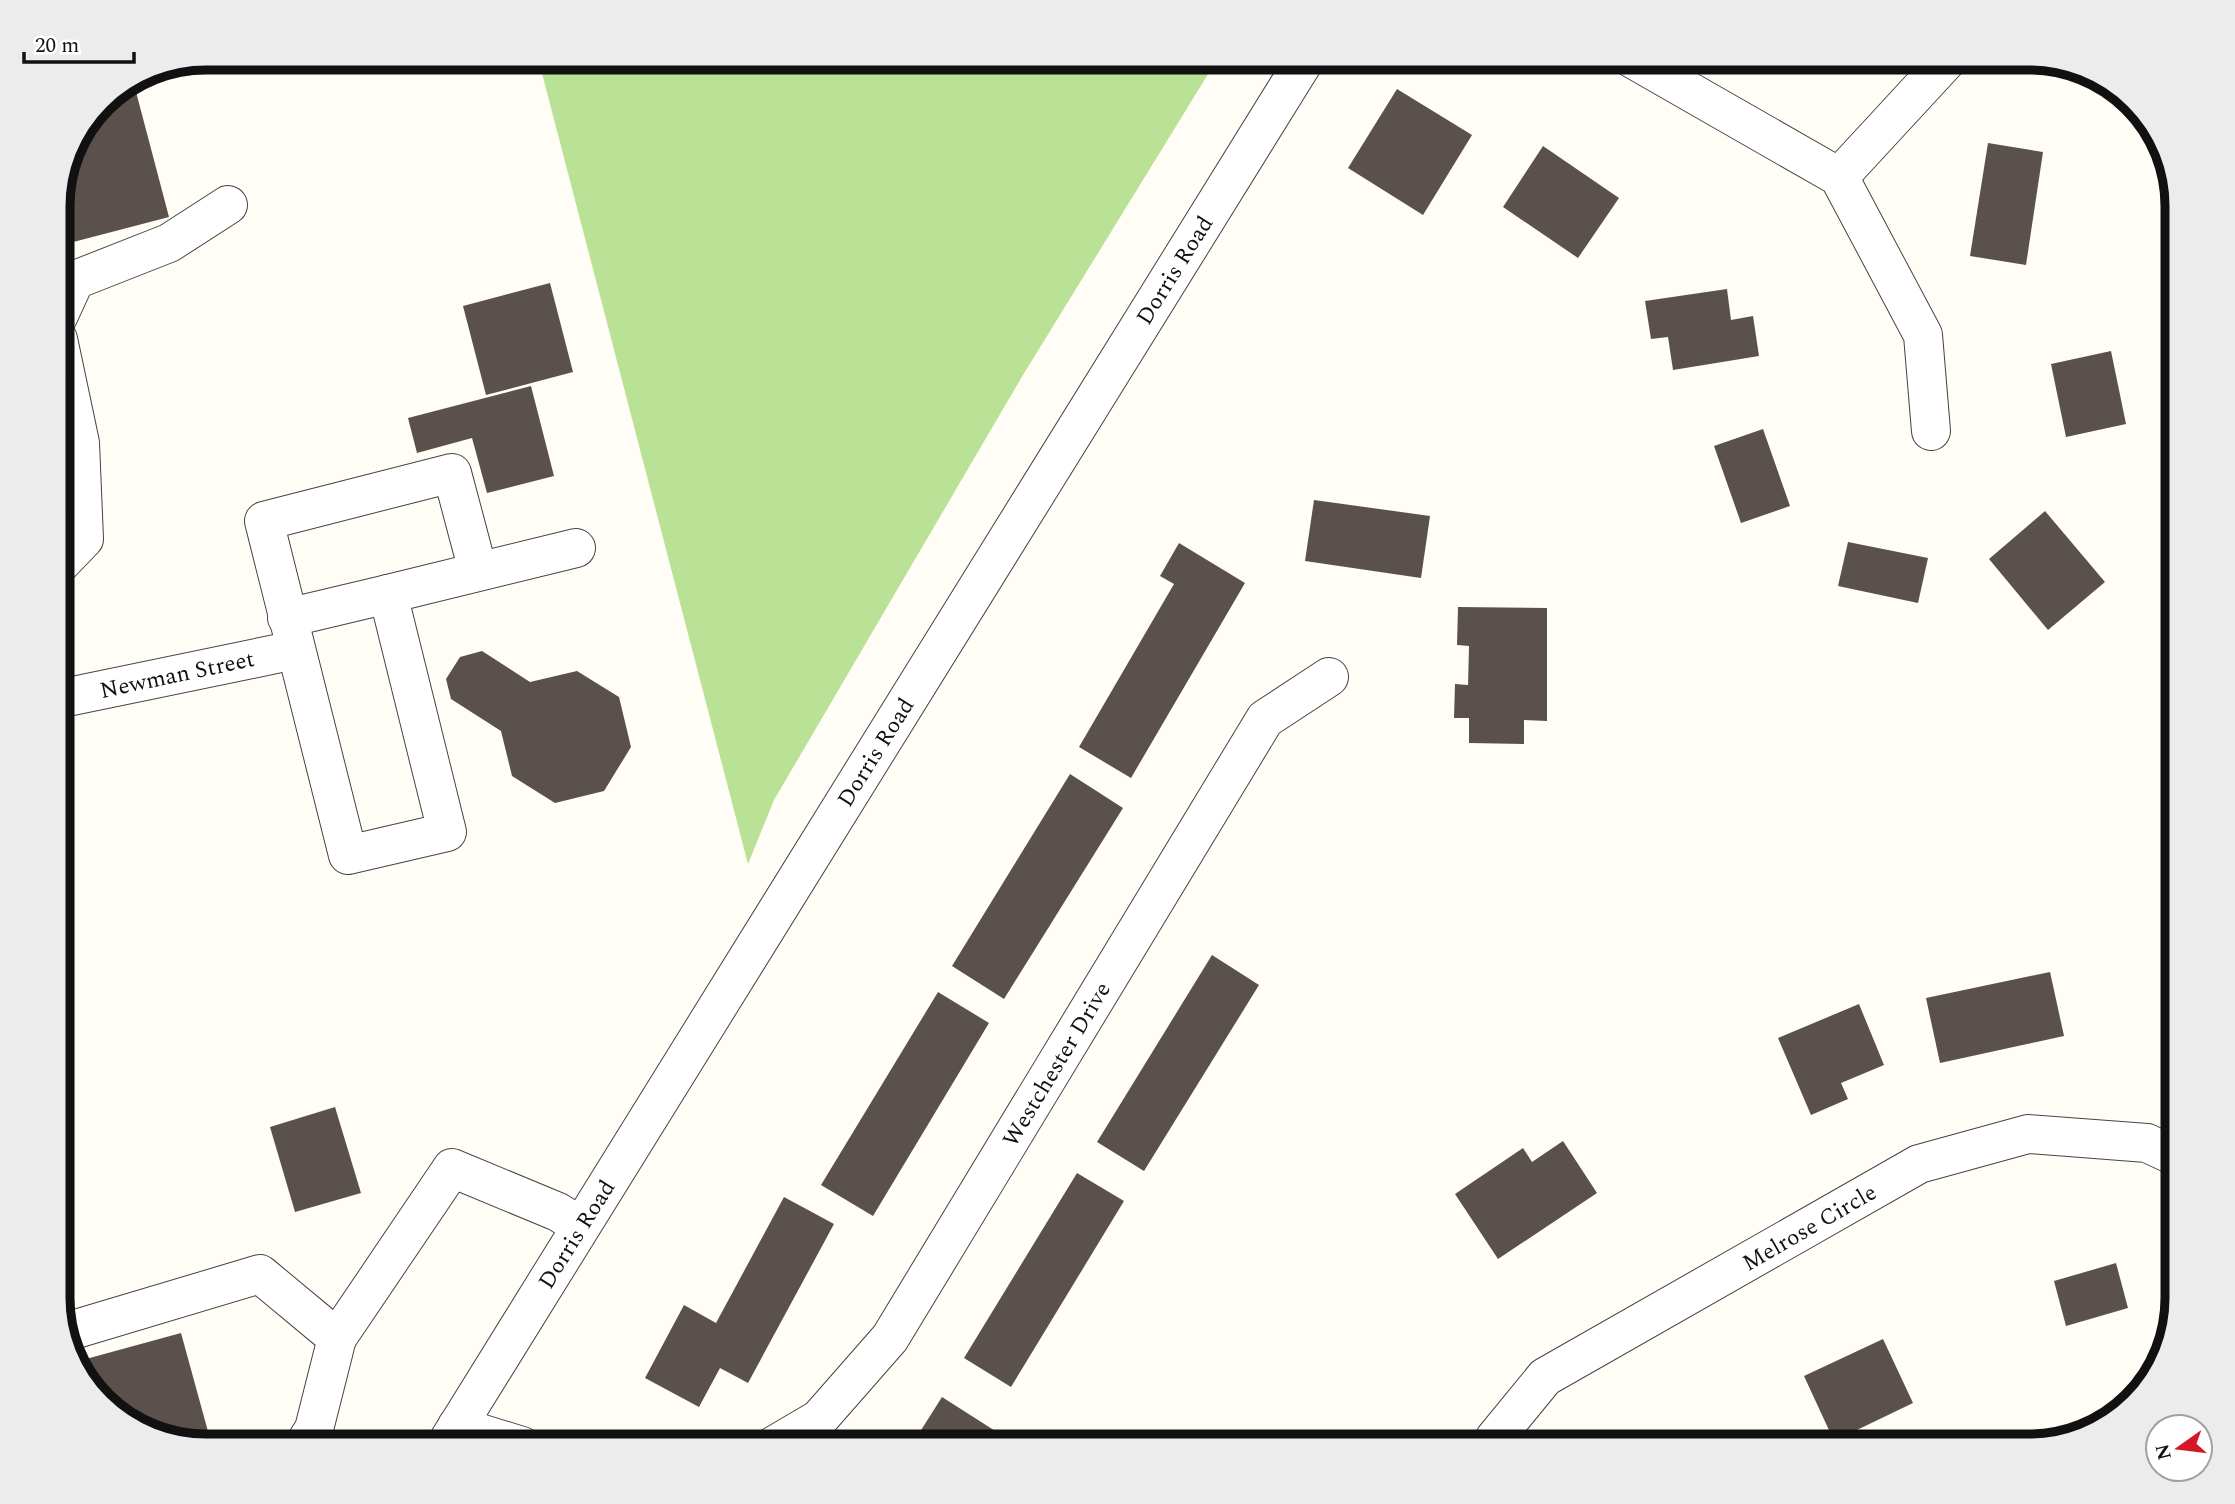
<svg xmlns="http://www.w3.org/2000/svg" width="2235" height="1504" viewBox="0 0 2235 1504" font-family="Spectral,serif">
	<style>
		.forest { fill: #bae296 }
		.building { fill: #5b514c }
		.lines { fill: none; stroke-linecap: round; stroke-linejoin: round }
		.minor-casing { stroke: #444; stroke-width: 40 }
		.minor { stroke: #fff; stroke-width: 38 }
		.labels { text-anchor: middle; stroke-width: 7; stroke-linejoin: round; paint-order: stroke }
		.street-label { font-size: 23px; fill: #111; stroke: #fff }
		.rim { fill: none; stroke: #111; stroke-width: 9 }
	</style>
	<rect width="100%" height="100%" fill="#fffdf5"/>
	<!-- forest -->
	<polygon class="forest" points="538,58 1218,58 1023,375 774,800 748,864"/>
	<!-- building -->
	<g class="building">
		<polygon points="206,58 246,59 135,88 169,217 58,246 58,197 69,149 102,101 150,69"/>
		<polygon points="1397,89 1472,135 1423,215 1348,168"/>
		<polygon points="2142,116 2158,132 2159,139 2143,139"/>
		<polygon points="1988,143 2043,152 2026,265 1970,256"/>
		<polygon points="1543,146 1619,198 1578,258 1503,207"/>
		<polygon points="550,283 573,372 486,395 463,306"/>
		<polygon points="1727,289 1731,320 1753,316 1759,356 1673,370 1668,337 1651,339 1645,301"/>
		<polygon points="2111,351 2126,424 2066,437 2051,364"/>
		<polygon points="531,386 554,476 487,493 472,438 417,453 408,418"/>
		<polygon points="1763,429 1790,506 1741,523 1714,446"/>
		<polygon points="1314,500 1430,516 1421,578 1305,561"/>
		<polygon points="2045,511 2105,582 2048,630 1989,559"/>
		<polygon points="1848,542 1928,558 1918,603 1838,586"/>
		<polygon points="1179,543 1245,583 1131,778 1079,747 1174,584 1160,576"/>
		<polygon points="1458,607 1547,608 1547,721 1524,720 1524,744 1469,743 1469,718 1454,718 1455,684 1468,685 1469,646 1457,645"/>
		<polygon points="482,651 530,682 577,671 619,697 631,747 604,791 555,803 512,776 501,731 451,699 446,679 460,657"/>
		<polygon points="1070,774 1123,808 1004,999 952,966"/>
		<polygon points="1212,955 1259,985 1144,1171 1097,1142"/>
		<polygon points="2050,972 2064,1036 1940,1063 1926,998"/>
		<polygon points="938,992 989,1023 873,1216 821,1185"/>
		<polygon points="1859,1004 1884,1065 1841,1083 1848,1099 1811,1115 1778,1038"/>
		<polygon points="335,1107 361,1193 295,1212 270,1127"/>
		<polygon points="1563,1141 1597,1193 1498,1259 1455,1194 1523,1148 1532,1162"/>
		<polygon points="1077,1173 1124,1201 1011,1387 964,1358"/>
		<polygon points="784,1197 834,1224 748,1383 720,1368 699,1407 645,1378 684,1305 716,1323"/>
		<polygon points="2116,1263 2128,1308 2066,1326 2054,1281"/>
		<polygon points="181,1333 212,1446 206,1446 123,1421 77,1372 75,1362"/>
		<polygon points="1883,1339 1913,1403 1834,1441 1804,1376"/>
		<polygon points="942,1397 1000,1434 993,1446 911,1446"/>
	</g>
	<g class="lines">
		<!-- minor casing -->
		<g class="minor-casing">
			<g id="minor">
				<polyline points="1631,58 1839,177 1923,335 1931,431"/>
				<polyline points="1839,177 1949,58"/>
				<polyline points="58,317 75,280 169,243 228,205"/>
				<polyline points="58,339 80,443 84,539 58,566"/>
				<polyline points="478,571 452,473 264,521 348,855 447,832 388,594 576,548"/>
				<polyline points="287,618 388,594"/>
				<polyline points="58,699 295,650"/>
				<polyline points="66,1332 260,1274 337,1338 314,1429 303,1446"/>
				<polyline points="337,1338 452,1168 558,1212 580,1226"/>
				<polyline points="457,1426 522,1446"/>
				<polyline points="445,1446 1306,58"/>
				<polyline points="773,1446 819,1419 890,1338 1265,719 1329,677"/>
				<polyline points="1490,1446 1495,1438 1545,1377 1919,1164 2028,1134 2147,1143 2177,1157"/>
			</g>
		</g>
		<!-- minor -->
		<use href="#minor" class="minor"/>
	</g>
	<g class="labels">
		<!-- street labels -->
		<g class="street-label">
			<text transform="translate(1174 270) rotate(-58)" y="8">Dorris Road</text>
			<text transform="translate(177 674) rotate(-12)" y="8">Newman Street</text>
			<text transform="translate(875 752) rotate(-58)" y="8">Dorris Road</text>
			<text transform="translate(1056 1064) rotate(-59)" y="8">Westchester Drive</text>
			<text transform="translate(1809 1227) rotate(-30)" y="8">Melrose Circle</text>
			<text transform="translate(576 1234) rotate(-58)" y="8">Dorris Road</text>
		</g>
	</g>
	<!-- crop -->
	<path d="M0 0H2235V1504H0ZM206 70H2029A136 136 0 0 1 2165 206V1298A136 136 0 0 1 2029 1434H206A136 136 0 0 1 70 1298V206A136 136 0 0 1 206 70Z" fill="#ececec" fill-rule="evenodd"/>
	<path class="rim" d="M206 70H2029A136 136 0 0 1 2165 206V1298A136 136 0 0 1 2029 1434H206A136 136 0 0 1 70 1298V206A136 136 0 0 1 206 70Z"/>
	<!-- north arrow -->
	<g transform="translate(2179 1448) rotate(256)"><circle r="33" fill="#ffffff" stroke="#a0a0a0" stroke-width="2"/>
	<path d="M0-5L12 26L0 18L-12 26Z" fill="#d31724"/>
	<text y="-10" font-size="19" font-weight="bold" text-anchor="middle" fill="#111111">N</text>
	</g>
	<!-- scale -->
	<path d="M24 52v10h110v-10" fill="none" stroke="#111111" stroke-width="3.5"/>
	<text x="35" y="52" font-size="21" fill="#111111" stroke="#ffffff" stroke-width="5" paint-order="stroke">20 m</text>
</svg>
